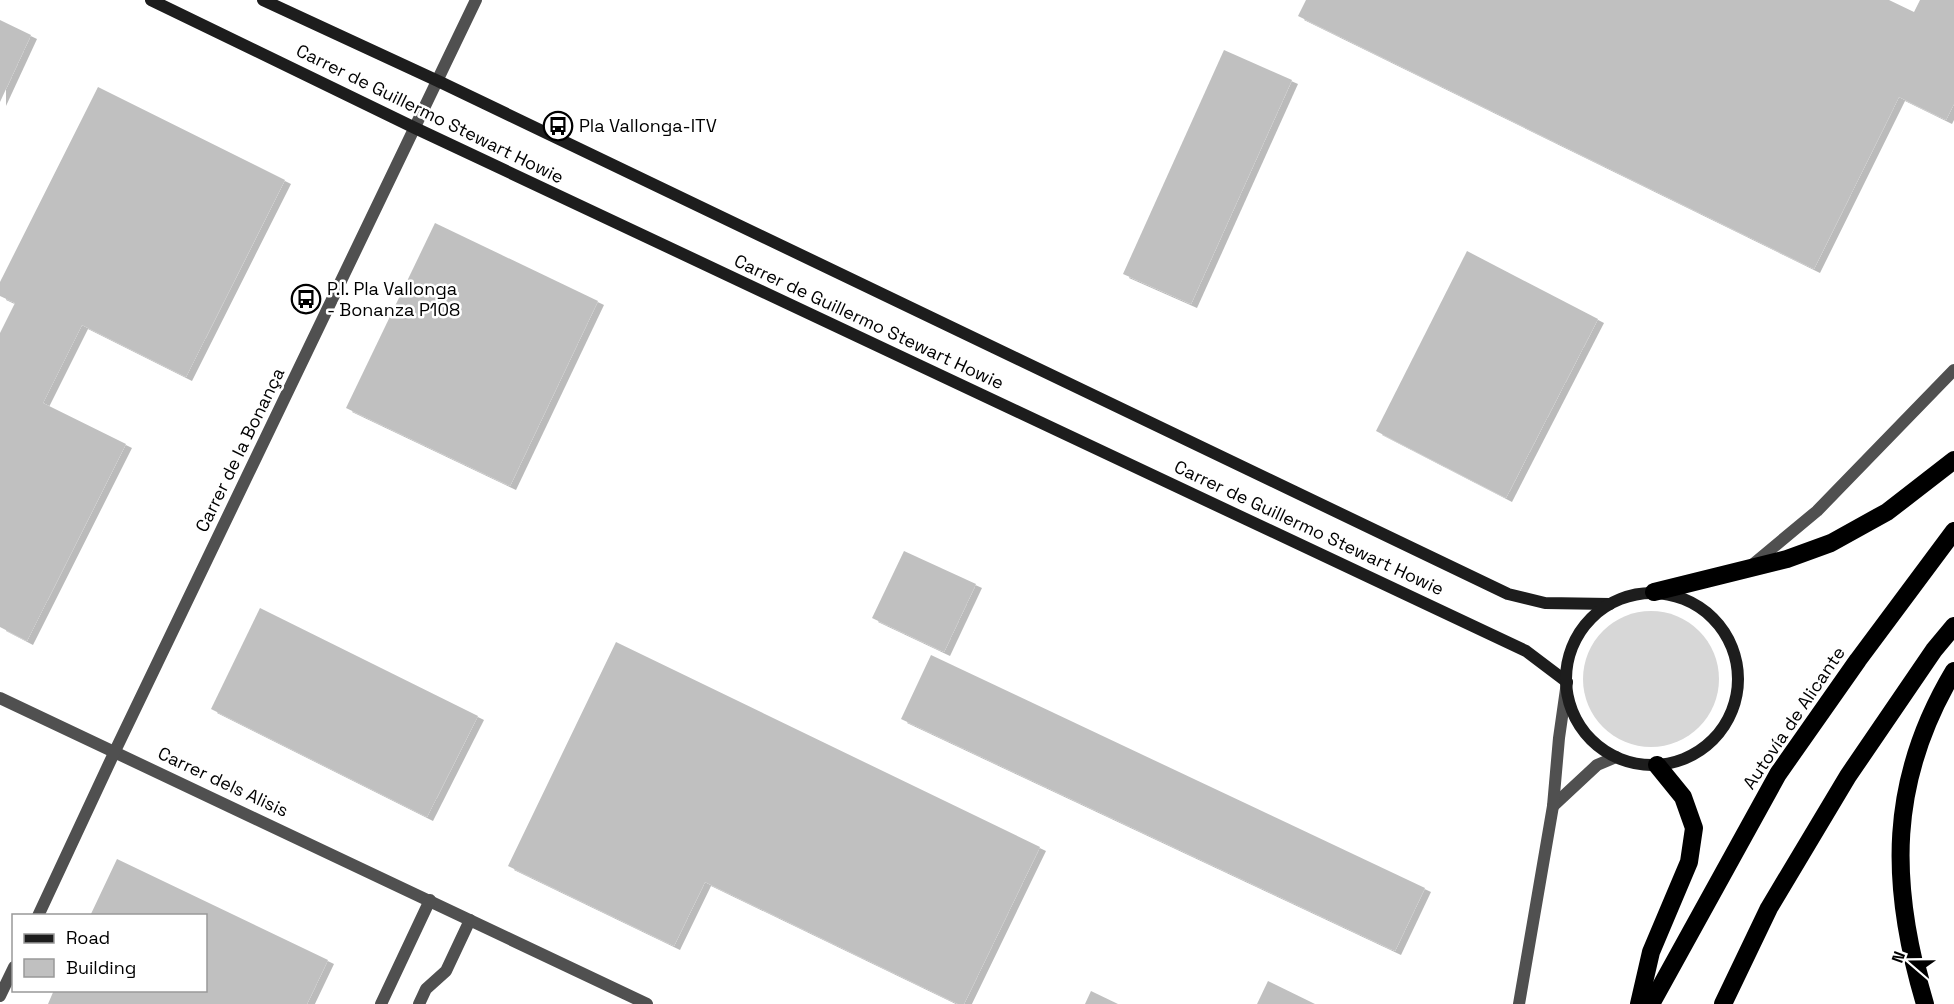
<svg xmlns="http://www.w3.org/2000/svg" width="1954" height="1004" viewBox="0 0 1954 1004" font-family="'Space Grotesk',sans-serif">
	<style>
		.green { fill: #d7d7d7 }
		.building { fill: #c0c0c0; filter: url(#shadow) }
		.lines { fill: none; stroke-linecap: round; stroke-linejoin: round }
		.lane { stroke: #505050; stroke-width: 12 }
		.street { stroke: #505050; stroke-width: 12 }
		.secondary { stroke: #1d1d1d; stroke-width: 12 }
		.highway { stroke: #000; stroke-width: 18 }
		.labels { text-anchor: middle; stroke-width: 5; stroke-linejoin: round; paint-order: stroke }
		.street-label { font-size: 18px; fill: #000; stroke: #fff }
		.poi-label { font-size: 18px; fill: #000; stroke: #fff; text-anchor: start }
	</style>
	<defs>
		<filter id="shadow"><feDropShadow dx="6" dy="4" stdDeviation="0" flood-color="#0004"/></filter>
	</defs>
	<rect width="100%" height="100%" fill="#fff"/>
	<!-- green -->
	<circle class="green" cx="1651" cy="679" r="68"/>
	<!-- building -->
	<g class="building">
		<polygon points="1306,0 1889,0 1914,12 1920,0 1954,0 1954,104 1946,120 1899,97 1814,269 1298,16"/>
		<polygon points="0,20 31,35 0,102"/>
		<polygon points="1224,50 1292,80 1191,304 1123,274"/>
		<polygon points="98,87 285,180 186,377 82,325 43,403 126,444 27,641 0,627 0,333 15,303 0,296 0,282"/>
		<polygon points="435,223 598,301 510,486 346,408"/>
		<polygon points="1467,251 1598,319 1506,498 1376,431"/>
		<polygon points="904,551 976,584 944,652 872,618"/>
		<polygon points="260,608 478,716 427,817 211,709"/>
		<polygon points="616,642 1040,847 964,1004 958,1004 705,882 674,946 508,866"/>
		<polygon points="931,655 1425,888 1395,951 901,719"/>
		<polygon points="117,859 328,960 307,1004 48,1004 54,990 206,990 206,916 90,916"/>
		<polygon points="1268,981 1315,1004 1257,1004"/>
		<polygon points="1091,991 1118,1004 1085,1004"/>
	</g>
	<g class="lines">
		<!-- lane -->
		<polyline class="lane" points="419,1004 426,989 446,971 470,920"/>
		<!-- street -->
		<g class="street">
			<polyline points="1752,565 1817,511 1954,370"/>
			<polyline points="0,698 647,1004"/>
			<polyline points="1553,806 1597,765 1616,757"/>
			<polyline points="38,916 115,751 476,0"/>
			<polyline points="0,996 14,967"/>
			<polyline points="381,1004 430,900"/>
			<polyline points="1519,1004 1553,806 1559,738 1567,682"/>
		</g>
		<!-- secondary -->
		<g class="secondary">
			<polyline points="151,0 415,128 1526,651 1567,682"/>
			<polyline points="263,0 438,81 1508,594 1545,603 1610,604"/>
			<circle cx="1652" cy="679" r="86"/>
		</g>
		<!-- highway -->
		<g class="highway">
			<polyline points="1654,592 1787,559 1831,543 1887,512 1954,460"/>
			<polyline points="1639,1004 1651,952 1689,862 1694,828 1683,797 1657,765"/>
			<polyline points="1651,1004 1778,774 1858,660 1954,531"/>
			<polyline points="1723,1004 1769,908 1848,776 1934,650 1954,626"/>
			<path d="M1925,1004C1889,884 1888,781 1954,671"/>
		</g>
	</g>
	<!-- icons -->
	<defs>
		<g id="bus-ring" transform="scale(1.5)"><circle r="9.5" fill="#fff" stroke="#000" stroke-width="1.5"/><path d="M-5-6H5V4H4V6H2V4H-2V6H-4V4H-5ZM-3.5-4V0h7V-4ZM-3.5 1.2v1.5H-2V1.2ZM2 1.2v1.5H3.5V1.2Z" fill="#000"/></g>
	</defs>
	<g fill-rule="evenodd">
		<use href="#bus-ring" x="558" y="126"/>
		<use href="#bus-ring" x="306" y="299"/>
	</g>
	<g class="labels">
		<!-- street labels -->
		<g class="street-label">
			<text transform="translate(430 114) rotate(26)" y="6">Carrer de Guillermo Stewart Howie</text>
			<text transform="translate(869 322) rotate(25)" y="6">Carrer de Guillermo Stewart Howie</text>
			<text transform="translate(240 450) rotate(-64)" y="6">Carrer de la Bonança</text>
			<text transform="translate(1309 528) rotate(25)" y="6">Carrer de Guillermo Stewart Howie</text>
			<text transform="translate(1794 718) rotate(-56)" y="6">Autovía de Alicante</text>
			<text transform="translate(223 782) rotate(25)" y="6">Carrer dels Alisis</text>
		</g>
		<!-- poi labels -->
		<g class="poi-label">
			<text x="579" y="132">Pla Vallonga-ITV</text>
			<text x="327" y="295">P.I. Pla Vallonga<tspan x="327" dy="21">- Bonanza P108</tspan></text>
		</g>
	</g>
	<!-- legend -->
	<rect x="12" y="914" width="195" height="78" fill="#ffffff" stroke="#999999" stroke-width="1.5"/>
	<rect x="24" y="934" width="30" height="9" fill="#1d1d1d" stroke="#999999" stroke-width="1.5"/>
	<text x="66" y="944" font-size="18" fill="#000000">Road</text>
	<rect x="24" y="959" width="30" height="18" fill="#c0c0c0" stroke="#999999" stroke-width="1.5"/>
	<text x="66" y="974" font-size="18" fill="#000000">Building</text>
	<!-- north arrow -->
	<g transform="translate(1912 962) rotate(290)" stroke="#ffffff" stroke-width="4.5" paint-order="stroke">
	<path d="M0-4.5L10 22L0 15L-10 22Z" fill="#000000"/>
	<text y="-9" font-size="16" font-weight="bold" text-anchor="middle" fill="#000000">N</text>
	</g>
</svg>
